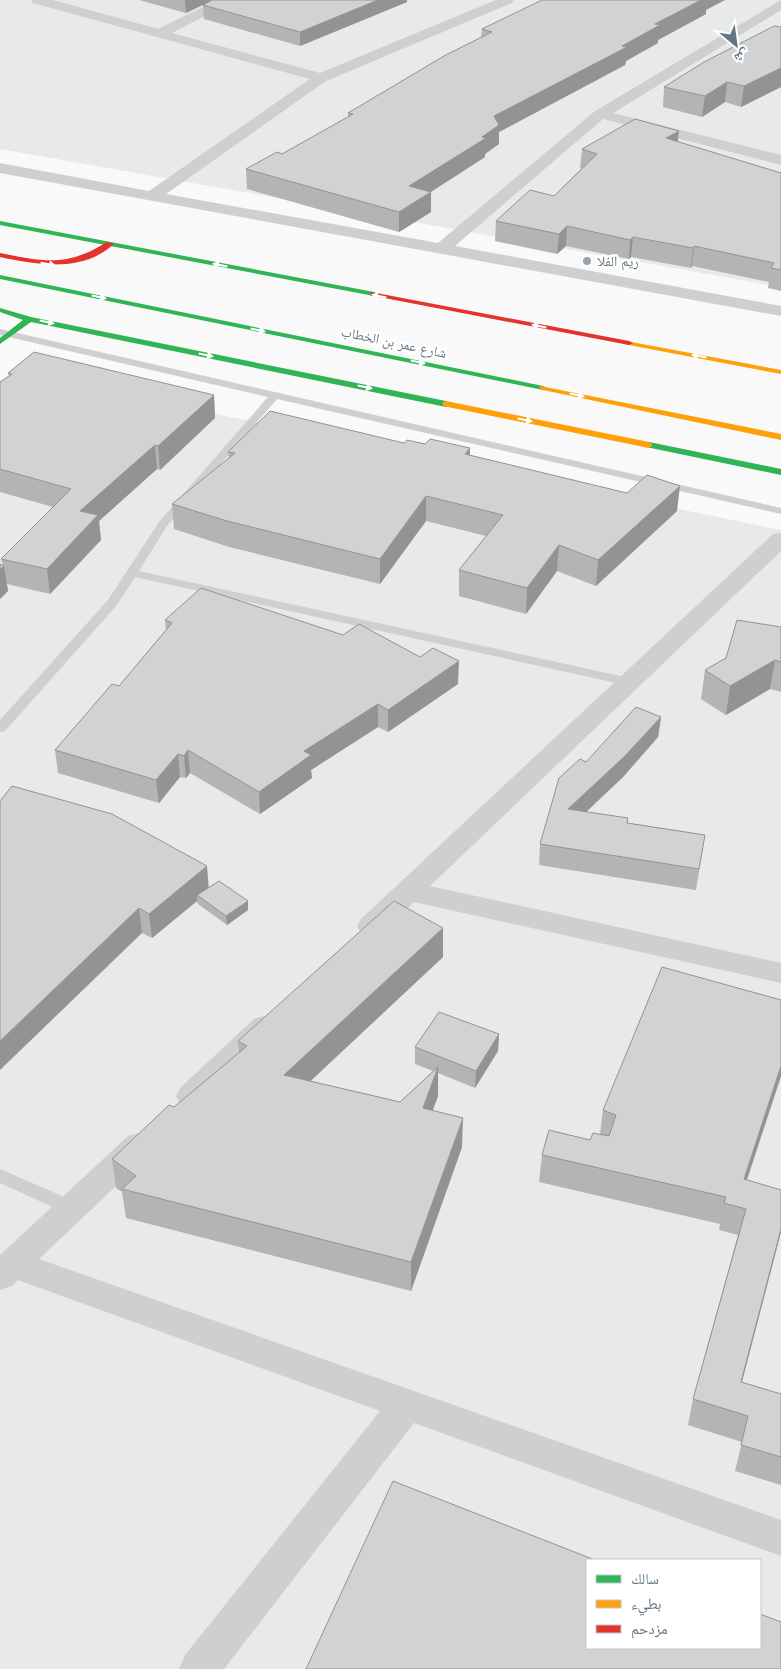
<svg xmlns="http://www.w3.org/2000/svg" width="781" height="1669" viewBox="0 0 781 1669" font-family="Helvetica,'Noto Naskh Arabic',sans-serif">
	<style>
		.built { fill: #e8e9e9; fill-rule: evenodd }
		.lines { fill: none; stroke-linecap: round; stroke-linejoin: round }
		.lane { fill: #cecfd0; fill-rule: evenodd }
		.street { fill: #cecfd0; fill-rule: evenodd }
		.fast { fill: #30b455; fill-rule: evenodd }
		.slow { fill: #ff9f0a; fill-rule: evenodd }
		.jam { fill: #e5322d; fill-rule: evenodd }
		.wall { fill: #b3b5b5 }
		.shaded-wall { fill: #929394 }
		.building { fill: #d0d2d3; stroke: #929394 }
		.oneway { fill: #fff }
		.poi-dot { fill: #99a4ac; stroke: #fff; stroke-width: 2 }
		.labels { text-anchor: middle; stroke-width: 5; stroke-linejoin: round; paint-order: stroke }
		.far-poi-label { font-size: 14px; fill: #657683; stroke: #fff; text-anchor: start }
		.far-street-label { font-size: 14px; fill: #657683; stroke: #fff }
	</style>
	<rect width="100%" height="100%" fill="#f9f9f9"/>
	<!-- built -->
	<g class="built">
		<polygon points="0,0 781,0 781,287 0,149"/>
		<path d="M65,383L781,530V1669H0V439ZM587,1560H760V1648H587Z"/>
	</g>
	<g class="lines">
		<!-- lane -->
		<g class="lane">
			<polygon points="0,329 781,508 781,514 277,399 167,526 139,571 630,678 636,682 634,685 630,686 135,577 117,605 5,731 0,732 0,720 108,600 159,522 268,397 0,335"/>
			<polygon points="0,1169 78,1203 80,1208 78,1213 72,1215 66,1213 0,1183"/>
		</g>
		<!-- street -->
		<g class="street">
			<polygon points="31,0 53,0 158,29 217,0 235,0 172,33 320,73 496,0 514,0 512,3 326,81 166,194 438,243 595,111 781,0 781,10 613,113 781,155 781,165 603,119 455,246 781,306 781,316 0,173 0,163 149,191 310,79 33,3"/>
			<path d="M781,533V551L430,886L781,963V983L414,902C399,916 384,939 361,933L357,926L361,919L773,534Z"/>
			<polygon points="264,1016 274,1019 279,1027 274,1035 202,1104 191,1108 180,1104 176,1096 180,1088 254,1019"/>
			<polygon points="139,1133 150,1136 155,1145 150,1154 39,1259 781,1520 781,1556 414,1423 224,1669 179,1669 185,1655 380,1411 18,1280 12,1286 0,1290 0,1255 128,1136"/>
		</g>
		<!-- fast -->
		<g class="fast">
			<polygon points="0,221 374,292 378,294 374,296 0,225"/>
			<polygon points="0,275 543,386 547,388 543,390 0,279"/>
			<polygon points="0,308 31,317 446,401 450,404 446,407 31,322 0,344 0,338 23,320 0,312"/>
			<polygon points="649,442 781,469 781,475 646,447 646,443"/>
		</g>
		<!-- slow -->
		<g class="slow">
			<polygon points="626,341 781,370 781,374 629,345 626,345"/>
			<polygon points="540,386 781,434 781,440 543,390 539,388"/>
			<polygon points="446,401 649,442 653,445 649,448 443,406 443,402"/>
		</g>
		<!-- jam -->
		<g class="jam">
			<path d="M107,242L114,244C82,273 38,265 0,257V253C44,262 67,267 107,242Z"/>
			<polygon points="371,292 629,341 633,343 629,345 374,296 371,296"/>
		</g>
	</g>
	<!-- wall -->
	<g class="wall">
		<polygon points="139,0 407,0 407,2 300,46 204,19 203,5 186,13"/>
		<polygon points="706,10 706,14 658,40 658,43 626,61 625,65 499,132 499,144 485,154 485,157 431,192 431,212 399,232 247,189 246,169 282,154 348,117 348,113 481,38 482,29"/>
		<polygon points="781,27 781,87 741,107 725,102 702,117 663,107 664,87"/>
		<polygon points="678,142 781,173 781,291 768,288 769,282 692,266 691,268 631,257 629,259 566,246 557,254 495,241 496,221 554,196 582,168 580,168 582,149"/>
		<polygon points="8,373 214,395 215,418 160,470 157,469 99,521 101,540 50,594 7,584 8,591 0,599 0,564 3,565 1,559 53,507 0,492 0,382 9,376"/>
		<polygon points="404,443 470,448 470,455 677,511 596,586 557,571 526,614 459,596 459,570 486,536 426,521 380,584 229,547 174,529 172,504 229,458 228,452"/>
		<polygon points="165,620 458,684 388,732 378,727 311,770 312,778 260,814 190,773 186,778 180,777 159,803 58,773 55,750 119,686 166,630"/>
		<polygon points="781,627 781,692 770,689 726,715 701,699 705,670"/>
		<polygon points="661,717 658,737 623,777 586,812 628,818 628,823 705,835 696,890 539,865 540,844 586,762"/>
		<polygon points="0,801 209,887 248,910 227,925 198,904 197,901 152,938 142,933"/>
		<polygon points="443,957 310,1081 400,1102 433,1071 415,1064 415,1047 499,1034 498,1051 475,1088 438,1073 438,1096 432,1110 462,1147 411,1291 126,1218 122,1192 116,1188 112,1159 239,1053 238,1041"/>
		<polygon points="781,1000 781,1076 747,1180 781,1232 742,1382 781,1394 781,1485 735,1471 742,1442 688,1425 693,1399 738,1235 719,1230 720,1224 539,1182 542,1155 590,1140 600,1134 603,1110"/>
	</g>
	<!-- shaded-wall -->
	<g class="shaded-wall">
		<polygon points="185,0 213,0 186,13"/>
		<polygon points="378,0 407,0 407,2 300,46 300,32"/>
		<polygon points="701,0 725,0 706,10 706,14 658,40 658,43 626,61 625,65 499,132 499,144 485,154 485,157 426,195 431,192 431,212 399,232 399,212 409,186 482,137 494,116 622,46 655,24"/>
		<polygon points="781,68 781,87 741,107 744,86"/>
		<polygon points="727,82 725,102 702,117 705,96"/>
		<polygon points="679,131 677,150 666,138"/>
		<polygon points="567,226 566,246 557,254 559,234"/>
		<polygon points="633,237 631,257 629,259 630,240"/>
		<polygon points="694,246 692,266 691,268 693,248"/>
		<polygon points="214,395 215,418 160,470 158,446"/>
		<polygon points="155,445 157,469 99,521 101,540 50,594 47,569 80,511"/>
		<polygon points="470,448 469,473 465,454"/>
		<polygon points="680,486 677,511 596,586 598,560"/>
		<polygon points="426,496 426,521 380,584 380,559"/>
		<polygon points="559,545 557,571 526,614 527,588"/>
		<polygon points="4,566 8,591 0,599 0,569"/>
		<polygon points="775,660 770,689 726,715 730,686"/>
		<polygon points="459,661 458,684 388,732 388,710"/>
		<polygon points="378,704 378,727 311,770 312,778 260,814 259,792 304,751"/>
		<polygon points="661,717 658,737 623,777 567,830 568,809"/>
		<polygon points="188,750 190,773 186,778 184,756"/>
		<polygon points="178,754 180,777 159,803 156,780"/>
		<polygon points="207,866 209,891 197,895 197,901 152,938 149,914"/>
		<polygon points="248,901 248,910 227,925 226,916"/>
		<polygon points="139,908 142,933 0,1070 0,1041"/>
		<polygon points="443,928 443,957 286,1104 284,1075"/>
		<polygon points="499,1034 498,1051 475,1088 476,1071"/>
		<polygon points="781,1066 781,1076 738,1206 744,1179"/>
		<polygon points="438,1067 438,1096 423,1137 423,1108"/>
		<polygon points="463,1118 462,1147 411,1291 411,1262"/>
		<polygon points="781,1229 781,1232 735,1408 741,1382"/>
	</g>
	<!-- building -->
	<g class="building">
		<polygon points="212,0 378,0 300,32 203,5"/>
		<polygon points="542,0 701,0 655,24 660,25 622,46 627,47 494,116 499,125 482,137 486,138 409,186 431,192 399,212 246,169 277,152 282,154 353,114 348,113 444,56 492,32 482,29"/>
		<polygon points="774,26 781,27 781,68 744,86 727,82 705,96 664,87 704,62"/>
		<polygon points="635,119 679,131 666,138 781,173 781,270 771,268 774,263 694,246 693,248 633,237 630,240 567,226 559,234 496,221 530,190 554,196 597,154 582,149"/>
		<polygon points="34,352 214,395 158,446 155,445 80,511 98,515 47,569 1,559 71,489 0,469 0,382 12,374 8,373"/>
		<polygon points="270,411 404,443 407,440 425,444 430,439 470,448 465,454 627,493 647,475 680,486 598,560 559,545 527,588 459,570 503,515 426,496 380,559 227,521 172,504 235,453 228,452"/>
		<polygon points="0,564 4,566 0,569"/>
		<polygon points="201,588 343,635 359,624 420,657 433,648 459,661 388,710 378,704 304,751 311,755 259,792 188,750 184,756 178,754 156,780 55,750 112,684 119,686 172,623 165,620"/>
		<polygon points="737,620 781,627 781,662 775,660 730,686 705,670 726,658"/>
		<polygon points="636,707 661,717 625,756 568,809 628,818 627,823 705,835 699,869 540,844 559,778 580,759 586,762"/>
		<polygon points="12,786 112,814 207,866 149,914 139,908 0,1041 0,801"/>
		<polygon points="219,881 248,901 226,916 197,895"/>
		<polygon points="394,901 443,928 284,1075 400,1102 438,1067 423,1108 463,1118 411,1262 122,1189 136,1176 112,1159 169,1105 174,1107 247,1046 238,1041"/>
		<polygon points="662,967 781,1000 781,1066 744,1179 781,1190 781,1229 741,1382 781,1394 781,1457 741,1445 748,1416 693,1399 746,1209 724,1203 726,1197 542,1155 549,1130 590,1140 593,1133 609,1136 616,1115 603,1110"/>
		<polygon points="439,1012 499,1034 476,1071 415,1047"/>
		<polygon points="393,1481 595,1560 587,1560 587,1648 760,1648 760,1614 781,1622 781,1669 306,1669"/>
	</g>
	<!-- one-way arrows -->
	<defs><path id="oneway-solid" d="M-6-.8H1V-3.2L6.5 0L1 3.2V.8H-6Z" transform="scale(1.25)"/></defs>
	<g class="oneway">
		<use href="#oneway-solid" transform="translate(48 264) rotate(10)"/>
		<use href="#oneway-solid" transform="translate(220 265) rotate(-169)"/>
		<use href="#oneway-solid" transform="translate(379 296) rotate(-169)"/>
		<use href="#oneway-solid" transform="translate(99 297) rotate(12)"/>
		<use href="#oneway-solid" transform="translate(47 322) rotate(12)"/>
		<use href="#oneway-solid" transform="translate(539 326) rotate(-169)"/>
		<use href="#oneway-solid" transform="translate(258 330) rotate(12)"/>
		<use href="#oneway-solid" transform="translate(206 355) rotate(12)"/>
		<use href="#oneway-solid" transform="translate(699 356) rotate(-169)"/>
		<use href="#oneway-solid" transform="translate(418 362) rotate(12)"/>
		<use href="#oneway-solid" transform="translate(365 387) rotate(12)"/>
		<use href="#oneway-solid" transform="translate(577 395) rotate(12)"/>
		<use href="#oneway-solid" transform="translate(525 420) rotate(12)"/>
	</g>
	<!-- markers -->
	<circle class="poi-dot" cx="587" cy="261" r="5"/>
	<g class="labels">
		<!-- far-poi labels -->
		<g class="far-poi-label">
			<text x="597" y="266">ريم الفلا</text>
		</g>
		<!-- far-street labels -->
		<g class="far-street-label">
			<text transform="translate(394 342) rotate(12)" y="5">شارع عمر بن الخطاب</text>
		</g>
	</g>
	<!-- legend -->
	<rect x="586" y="1559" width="175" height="90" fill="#ffffff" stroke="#c1c8cd"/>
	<rect x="596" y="1575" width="25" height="8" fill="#30b455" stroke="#c1c8cd"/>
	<text x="631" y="1584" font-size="15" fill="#657683">سالك</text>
	<rect x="596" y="1600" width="25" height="8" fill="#ff9f0a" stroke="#c1c8cd"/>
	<text x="631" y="1609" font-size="15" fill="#657683">بطيء</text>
	<rect x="596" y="1625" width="25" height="8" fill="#e5322d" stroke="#c1c8cd"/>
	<text x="631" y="1634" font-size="15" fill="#657683">مزدحم</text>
	<!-- north arrow -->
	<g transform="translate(736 45) rotate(151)" stroke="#ffffff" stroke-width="4" paint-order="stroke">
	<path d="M0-4L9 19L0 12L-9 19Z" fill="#657683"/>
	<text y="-8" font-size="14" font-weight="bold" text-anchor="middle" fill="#657683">ش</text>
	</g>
</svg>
